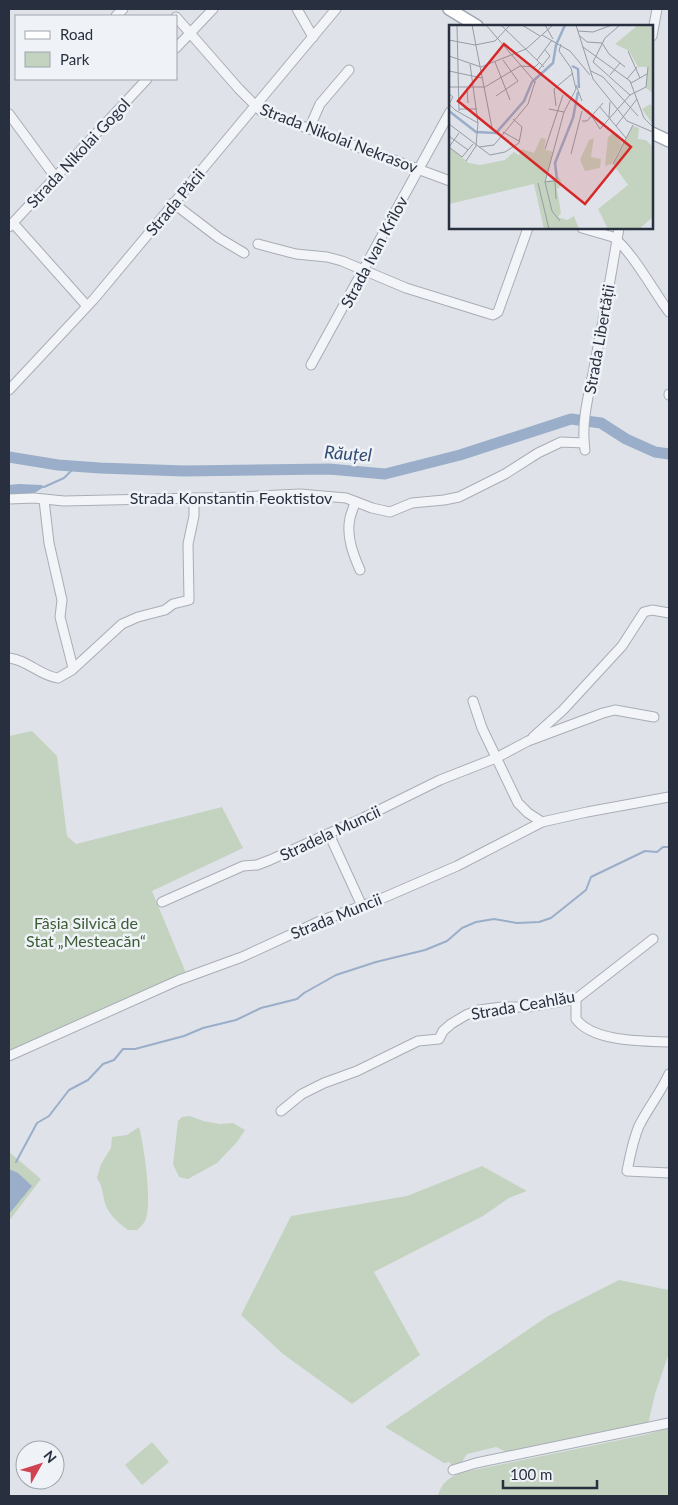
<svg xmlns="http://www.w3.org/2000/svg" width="678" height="1505" viewBox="0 0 678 1505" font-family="Lato,sans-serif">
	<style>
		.green { fill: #c4d3c0 }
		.water { fill: #9aaec9 }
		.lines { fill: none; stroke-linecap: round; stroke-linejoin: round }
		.stream { stroke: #9aaec9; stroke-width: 2 }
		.river { stroke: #9aaec9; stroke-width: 11 }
		.minor-casing { stroke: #a8adb6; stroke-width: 11 }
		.major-casing { stroke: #9fa6b4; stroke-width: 14 }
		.minor { stroke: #f2f4f7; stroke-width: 9 }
		.major { stroke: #fff; stroke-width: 11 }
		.labels { text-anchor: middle; stroke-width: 5; stroke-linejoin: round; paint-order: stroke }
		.street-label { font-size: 16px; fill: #283040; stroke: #eff2f6 }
		.park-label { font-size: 16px; fill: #3b5c35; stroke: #eff2f6 }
		.water-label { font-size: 18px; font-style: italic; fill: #324c74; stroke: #eff2f6 }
		.inset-river { fill: none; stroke: #9aaec9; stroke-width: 2.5 }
		.inset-road { fill: none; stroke: #969ba5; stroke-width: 1 }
		.view { fill: #d62828; fill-opacity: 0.15; stroke: #d62828; stroke-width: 2.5 }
		.inset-edge { fill: none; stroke: #283040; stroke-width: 2.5 }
	</style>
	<rect width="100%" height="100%" fill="#dfe3e9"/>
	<!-- green -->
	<g class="green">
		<polygon points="32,731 57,756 67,836 76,844 222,807 243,848 152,891 186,973 9,1053 9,736"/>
		<polygon points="190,1116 203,1121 220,1124 233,1123 245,1130 237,1142 217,1163 188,1179 179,1177 173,1164 178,1121 182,1117"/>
		<path d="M139,1127C144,1145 153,1206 145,1221C143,1225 139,1228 137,1230H128C120,1224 110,1216 106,1206C102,1196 104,1189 97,1178L101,1164L111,1148L112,1137L127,1135Z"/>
		<polygon points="9,1152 41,1179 9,1221"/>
		<polygon points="482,1166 527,1191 509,1198 483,1216 374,1272 420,1355 352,1404 283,1354 241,1315 291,1216 407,1196"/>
		<polygon points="619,1280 669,1290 669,1353 655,1394 648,1424 506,1452 496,1447 467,1454 462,1462 451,1466 450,1462 444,1463 385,1427 548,1316"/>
		<path d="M669,1428V1496H438C442,1481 450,1477 464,1472L644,1435Z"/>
		<polygon points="152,1442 169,1462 142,1485 125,1465"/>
	</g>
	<!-- water -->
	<g class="water">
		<polygon points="19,484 42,485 44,487 33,494 23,493 12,495 9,493 9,485"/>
		<polygon points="9,1169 18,1173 32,1186 9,1214"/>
	</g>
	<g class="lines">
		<!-- stream -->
		<g class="stream">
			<polyline points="44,487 64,478 76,466"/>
			<polyline points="16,1162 37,1123 49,1116 69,1090 88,1080 103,1064 114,1060 123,1049 135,1049 184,1036 203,1028 236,1020 261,1008 297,999 304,993 336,975 376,962 425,950 447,941 462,928 476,922 494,919 517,923 539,922 551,918 586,890 591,877 645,851 657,852 663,847 669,847"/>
		</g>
		<!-- river -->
		<polyline class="river" points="9,457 58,465 100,468 184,471 329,469 385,474 460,455 571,419 601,423 626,439 655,452 669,454"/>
		<!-- minor casing -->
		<g class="minor-casing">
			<g id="minor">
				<polyline points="297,9 313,37"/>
				<polyline points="116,16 123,9"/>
				<polyline points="176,17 239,89 261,111 450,181"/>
				<polyline points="652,36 657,9"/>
				<polyline points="176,48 213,9"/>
				<polyline points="9,114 56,178"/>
				<polyline points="309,129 320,104 349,70"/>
				<polyline points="173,203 219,238 244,253"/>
				<polyline points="13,223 87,306"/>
				<polyline points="9,227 147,79"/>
				<path d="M582,228L613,237C632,251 654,292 669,312"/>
				<polyline points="258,244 296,254 327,257 342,261 406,288 493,315 498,312 528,228"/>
				<polyline points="311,365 450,112"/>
				<polyline points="9,390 94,299 336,9"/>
				<polyline points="669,394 669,395"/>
				<path d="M585,450C580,418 592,384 597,352C605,311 612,269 619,228"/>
				<polyline points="9,499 34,498 64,501 242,497 300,494 346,498 372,508 390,512 412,503 444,500 459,497 505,474 538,453 561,442 584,443"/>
				<polyline points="44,500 49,543 62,600 60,617 73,668"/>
				<path d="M355,502C354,507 351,513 350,518C346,536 353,554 360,570"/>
				<path d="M9,658C28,660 40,676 58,678L72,670L122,624L138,617L165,610L173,604L189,600L188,544L194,516V498"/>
				<polyline points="473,701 482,728 518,803 528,813 542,822"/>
				<polyline points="533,737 563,710 622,646 644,612 652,610 669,613"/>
				<polyline points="329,834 362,906"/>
				<polyline points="162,902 243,866 257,865 270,860 361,819 440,780 496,758 528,741 603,713 615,710 654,717"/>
				<path d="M576,999V1019C593,1042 643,1041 669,1042"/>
				<polyline points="9,1056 179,980 242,957 320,921 376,901 457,866 542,822 587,812 669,797"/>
				<path d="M669,1074C661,1092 648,1108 639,1126C633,1140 630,1156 627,1171L669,1173"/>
				<polyline points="281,1111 302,1094 324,1083 357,1071 418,1041 439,1039 443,1031 451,1024 466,1015 479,1010 502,1007 528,1007 576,999 653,939"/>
				<polyline points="453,1470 476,1463 669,1423"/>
			</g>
		</g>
		<!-- major casing -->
		<g class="major-casing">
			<g id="major">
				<polyline points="449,9 477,26"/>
				<polyline points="652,133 669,141"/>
			</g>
		</g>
		<!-- minor -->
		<use href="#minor" class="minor"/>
		<!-- major -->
		<use href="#major" class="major"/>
	</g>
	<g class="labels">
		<!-- street labels -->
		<g class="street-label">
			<text transform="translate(339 138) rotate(21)" y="6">Strada Nikolai Nekrasov</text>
			<text transform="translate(78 153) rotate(-47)" y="6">Strada Nikolai Gogol</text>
			<text transform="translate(175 202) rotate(-50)" y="6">Strada Păcii</text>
			<text transform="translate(374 252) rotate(-62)" y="6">Strada Ivan Krîlov</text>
			<text transform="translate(599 339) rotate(-80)" y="6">Strada Libertății</text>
			<text x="231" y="504">Strada Konstantin Feoktistov</text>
			<text transform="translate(330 833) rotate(-25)" y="6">Stradela Muncii</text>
			<text transform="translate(336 916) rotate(-22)" y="6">Strada Muncii</text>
			<text transform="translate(523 1005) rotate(-10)" y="6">Strada Ceahlău</text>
		</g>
		<!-- park labels -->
		<g class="park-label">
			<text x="86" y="929">Fâșia Silvică de<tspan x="86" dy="18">Stat „Mesteacăn“</tspan></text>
		</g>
		<!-- water labels -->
		<g class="water-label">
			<text transform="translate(348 454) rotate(4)" y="6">Răuțel</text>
		</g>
	</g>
	<!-- overview -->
	<g transform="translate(449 25)">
		<rect width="204" height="204" fill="#dfe3e9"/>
		<path d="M189,0H204V68L197,63L199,42H189L180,26L166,19ZM201,79L204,83V100L193,84ZM184,101L190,103L189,114L197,115L204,122V192L190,204H159L149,184L179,160L164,139ZM165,107L173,119L163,139L156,141L159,112ZM92,113L97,114L95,124L104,127L96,156L111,153L113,160L108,164L112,188L109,192L118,195L125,191L130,204H95L85,159L0,179V122L20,138L31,140L56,135L65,127L70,130L73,124L85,128ZM145,113L142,132L152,134L151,143L136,146L131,135L140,115Z" fill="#c4d3c0"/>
		<path class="inset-river" d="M123,41L129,44L130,63M0,86L27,107L47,108L75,76L83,57L104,38L107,20L116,0M108,154L106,138L124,93L129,67"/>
		<path class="inset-road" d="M8,0L10,86M23,0L43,103M37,0L87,58M52,0L95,42M73,0L91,11M96,0L104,14M127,0L144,54L178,96L204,107M171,0L156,13L144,37L181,70M129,6L144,7L163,0M93,10L121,26L141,50M131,11L138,17L153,18L160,29L176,42M0,15L26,20L46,16L61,0M134,22L181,56L195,93L204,102M179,26L191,53M0,31L32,42L77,24L104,0M88,35L103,15M46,37L61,75M0,46L33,53M142,46L154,52L189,91M88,47L101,31L96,25M161,50L171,38M178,54L188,42M182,58L198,49M127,60L133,76M0,62H36L71,41L86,42L91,37M18,63L19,78M0,69L4,72L0,79L6,85L29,98M47,71L69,56L54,35M107,81L105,64L124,48M151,82L177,113M10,84H28M100,84L115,87M139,85L151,104L181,70L197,62L199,42M160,92L161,77M133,96H138L154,78M0,99L41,130L56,127L70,118L73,102L64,94M167,101L188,74M54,107L70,116M0,111L19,125M0,122L13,132L24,119M0,122L10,108M30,122L45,120L79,79L86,57M96,124L114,70M122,129L133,86M17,136L27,121L29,98L21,39M164,139L184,100M96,157L106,156L107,174M89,158L100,204M111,196L103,186L96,157L115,87L127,64L122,43L110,26L112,19"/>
		<path class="view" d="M55,19L182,122L136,179L9,76Z"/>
		<rect width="204" height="204" class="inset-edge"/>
	</g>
	<!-- border -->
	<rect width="678" height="1505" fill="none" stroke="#283040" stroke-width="20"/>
	<!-- legend -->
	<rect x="15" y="15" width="162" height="65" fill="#eff2f6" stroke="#9fa4ad"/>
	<rect x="25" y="31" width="25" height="8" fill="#ffffff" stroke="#9fa4ad"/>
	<text x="60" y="40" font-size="15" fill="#283040">Road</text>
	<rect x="25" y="52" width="25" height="15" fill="#c4d3c0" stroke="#9fa4ad"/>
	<text x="60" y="65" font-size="15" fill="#283040">Park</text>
	<!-- north arrow -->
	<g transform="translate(40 1465) rotate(51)"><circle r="24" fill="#eff2f6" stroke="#9fa4ad"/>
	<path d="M0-4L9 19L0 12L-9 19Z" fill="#cf4351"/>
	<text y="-8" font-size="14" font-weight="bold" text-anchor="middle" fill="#283040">N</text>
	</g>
	<!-- scale -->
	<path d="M503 1480v8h94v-8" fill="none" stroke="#283040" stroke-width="2.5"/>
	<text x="510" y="1480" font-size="15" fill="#283040" stroke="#eff2f6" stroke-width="4" paint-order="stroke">100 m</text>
</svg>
